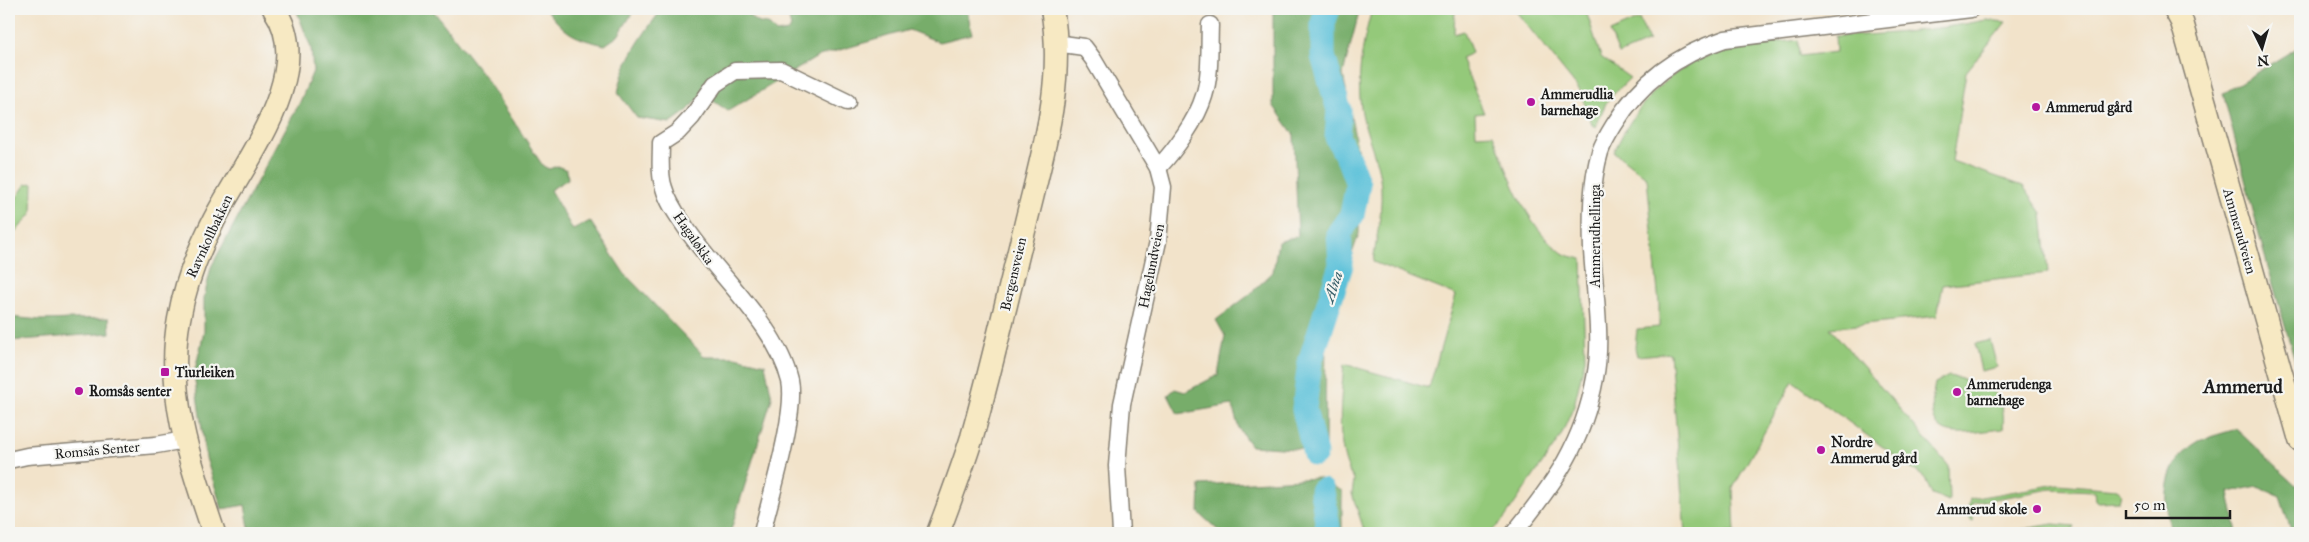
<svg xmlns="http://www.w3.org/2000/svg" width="2309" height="542" viewBox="0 0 2309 542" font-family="'IM FELL Great Primer',serif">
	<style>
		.green { fill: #94c97a; stroke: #58724b }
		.forest { fill: #77ad6a; stroke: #4a6443 }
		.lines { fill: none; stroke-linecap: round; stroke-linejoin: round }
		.river { stroke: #5cc1d9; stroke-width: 25 }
		.street-casing { stroke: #878073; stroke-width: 19 }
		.secondary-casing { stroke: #878073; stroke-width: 25 }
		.street { stroke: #fff; stroke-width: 16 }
		.secondary { stroke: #f7e9c3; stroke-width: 22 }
		.poi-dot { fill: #b5179e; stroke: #f6f6f2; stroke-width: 2 }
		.labels { text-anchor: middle; stroke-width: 4.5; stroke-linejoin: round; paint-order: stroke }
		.poi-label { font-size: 14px; font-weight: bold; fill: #1c1c1c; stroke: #f6f6f2; text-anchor: start }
		.street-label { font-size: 14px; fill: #1c1c1c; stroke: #f6f6f2 }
		.water-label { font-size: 15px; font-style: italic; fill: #365e68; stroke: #f6f6f2 }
		.district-label { font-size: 19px; font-weight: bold; fill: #1c1c1c; stroke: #f6f6f2 }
	</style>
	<rect width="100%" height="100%" fill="#f6f6f2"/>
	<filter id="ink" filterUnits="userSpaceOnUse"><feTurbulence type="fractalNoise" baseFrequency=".02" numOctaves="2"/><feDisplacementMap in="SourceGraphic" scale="10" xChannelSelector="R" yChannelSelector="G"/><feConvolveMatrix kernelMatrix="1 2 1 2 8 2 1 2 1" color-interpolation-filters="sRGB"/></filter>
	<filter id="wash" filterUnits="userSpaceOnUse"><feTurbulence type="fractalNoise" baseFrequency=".0096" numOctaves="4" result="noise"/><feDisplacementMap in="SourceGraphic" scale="20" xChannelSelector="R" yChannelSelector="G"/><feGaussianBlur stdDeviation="1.12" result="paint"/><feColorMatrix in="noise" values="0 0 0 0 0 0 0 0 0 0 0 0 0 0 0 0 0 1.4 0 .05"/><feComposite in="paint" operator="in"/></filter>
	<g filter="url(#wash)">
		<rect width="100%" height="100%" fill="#f2e3ca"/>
		<!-- green -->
		<g class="green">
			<path d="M1372,9H1455L1454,34L1464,31L1472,53L1461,58L1484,113L1475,114L1476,135L1493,134C1508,173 1525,224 1560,251C1565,256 1575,257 1582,259L1585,359L1574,406L1560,438L1504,519L1490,533H1365L1352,494L1354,480C1334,450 1341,399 1344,364L1429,388L1456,295L1373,262C1377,235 1384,205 1380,178C1377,159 1369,141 1364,122C1354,85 1362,45 1372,9Z"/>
			<polygon points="1514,9 1582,9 1587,14 1601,57 1630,78 1607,101 1595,127 1592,125 1580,91"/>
			<polygon points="1639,19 1649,41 1619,54 1610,32"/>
			<path d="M1986,20L2006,22L1966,72L1952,161L2023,186L2042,213L2048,273L1943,285L1937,316L1830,328L1948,465L1949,501L1932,495L1925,478L1793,381L1733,488L1735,533H1685L1670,353L1637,356L1635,348L1637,329L1659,327V304L1647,178L1614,152C1635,105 1671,65 1723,51C1748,44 1774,43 1799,40L1798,43L1799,56L1836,52L1835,36C1886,35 1936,30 1986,20Z"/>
			<polygon points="33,183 32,213 14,234 9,231 9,209 26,184"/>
			<polygon points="1990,340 1997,367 1981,371 1975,344"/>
			<path d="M1949,376L1966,380L1972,388C2000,384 2005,405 2003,429C1959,433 1922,447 1935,383Z"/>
			<path d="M2058,484L2116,489L2121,493L2119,501L2099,502L2095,500L2094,491L2051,489L1972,503V515L1974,520L1972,521C1967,514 1968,506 1970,499Z"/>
			<path d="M2053,524L2074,526L2072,530C2049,528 2025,533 2001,533Z"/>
		</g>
		<!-- forest -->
		<g class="forest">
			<polygon points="296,9 432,9 484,76 543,166 549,169 557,166 567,170 568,179 550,190 573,230 590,221 624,273 705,357 736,357 765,364 772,398 730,533 250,533 245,505 222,509 206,458 194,374 204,332 204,298 211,267 300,102 313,71 311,48"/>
			<path d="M546,9H635L618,36L605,45C574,38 567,35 546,9Z"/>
			<path d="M662,9H745C750,19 757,24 768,24L776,33L788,31L791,27L786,9H967L972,34L939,42L909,30L819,56L728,111L703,94L687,111L670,123L637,118L618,93C624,59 642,36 662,9Z"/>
			<polygon points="1273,9 1360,9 1343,74 1361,169 1359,234 1326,327 1325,451 1251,446 1239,429 1232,405 1178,414 1168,395 1175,389 1185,392 1218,375 1225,336 1216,320 1249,295 1273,272 1278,242 1298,236 1294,135 1273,105"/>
			<polygon points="2300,46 2300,378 2262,246 2223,93"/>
			<polygon points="9,317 41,320 109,318 110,333 9,341"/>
			<path d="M2236,429L2300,489V533H2292L2280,497L2258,486L2229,492L2237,533H2171C2163,497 2163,462 2199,441C2210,436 2225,433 2236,429Z"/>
			<polygon points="1318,478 1342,491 1342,533 1221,533 1199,513 1200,485"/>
		</g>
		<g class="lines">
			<!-- river -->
			<g class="river">
				<polyline points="1315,454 1304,409 1310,362 1341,265 1339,233 1352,215 1358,184 1349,160 1337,137 1339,110 1323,56 1323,23 1328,9"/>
				<polyline points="1322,491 1329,533"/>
			</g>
		</g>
	</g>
	<g filter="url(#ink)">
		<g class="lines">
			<!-- street casing -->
			<g class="street-casing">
				<g id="street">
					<polyline points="1056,43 1084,47 1093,59 1158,168 1163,187 1158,241 1122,404 1117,466 1121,533"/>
					<path d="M1158,168C1175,150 1197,120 1204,96C1211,74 1209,48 1210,25"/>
					<polyline points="9,460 27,456 156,445 185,440"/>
					<path d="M762,533C770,498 797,413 790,381C776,324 718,276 686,228C678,216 668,203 664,188C659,175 661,157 661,143L678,132L692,117L715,84L735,71L781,70L847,102"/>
					<path d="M1514,533C1555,482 1583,444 1595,378C1603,339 1594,289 1592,250C1591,218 1591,182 1600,152C1603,143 1609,133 1614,125C1641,81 1677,55 1725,39L1971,9"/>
				</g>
			</g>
			<!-- secondary casing -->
			<g class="secondary-casing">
				<g id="secondary">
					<polyline points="2175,9 2182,22 2300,440"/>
					<path d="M214,533C191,465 165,392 179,319C185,284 198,251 214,220C243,163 318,71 274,9"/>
					<path d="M938,533C950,501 962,469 972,437C991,370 1006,303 1023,235C1040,161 1066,86 1052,9"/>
				</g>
			</g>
			<!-- street -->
			<use href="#street" class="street"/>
			<!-- secondary -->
			<use href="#secondary" class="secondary"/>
		</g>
	</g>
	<!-- markers -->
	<g class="poi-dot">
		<circle cx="1531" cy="102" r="5"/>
		<circle cx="2036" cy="107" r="5"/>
		<rect x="160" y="367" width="10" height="10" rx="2.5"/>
		<circle cx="79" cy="391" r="5"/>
		<circle cx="1957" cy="392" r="5"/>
		<circle cx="1821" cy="450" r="5"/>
		<circle cx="2037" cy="509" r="5"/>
	</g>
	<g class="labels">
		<!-- poi labels -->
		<g class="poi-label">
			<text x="1541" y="99">Ammerudlia<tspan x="1541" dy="16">barnehage</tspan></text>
			<text x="2046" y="112">Ammerud gård</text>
			<text x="175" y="377">Tiurleiken</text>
			<text x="1967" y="389">Ammerudenga<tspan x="1967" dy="16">barnehage</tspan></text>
			<text x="89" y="396">Romsås senter</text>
			<text x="1831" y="447">Nordre<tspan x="1831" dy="16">Ammerud gård</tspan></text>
			<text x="2027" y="514" text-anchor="end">Ammerud skole</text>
		</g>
		<!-- street labels -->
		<g class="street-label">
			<text transform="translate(2240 231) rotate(74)" y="5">Ammerudveien</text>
			<text transform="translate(209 236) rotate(-65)" y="5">Ravnkollbakken</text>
			<text transform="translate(1595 236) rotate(-90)" y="5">Ammerudhellinga</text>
			<text transform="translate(694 238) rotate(55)" y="5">Hagaløkka</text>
			<text transform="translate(1151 266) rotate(-79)" y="5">Hagelundveien</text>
			<text transform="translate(1013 274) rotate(-77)" y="5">Bergensveien</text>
			<text transform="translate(97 450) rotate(-5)" y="5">Romsås Senter</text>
		</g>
		<!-- water labels -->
		<g class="water-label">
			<text transform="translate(1333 287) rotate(-72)" y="5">Alna</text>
		</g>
		<!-- district labels -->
		<g class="district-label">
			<text x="2243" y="393">Ammerud</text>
		</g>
	</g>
	<!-- margin -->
	<rect width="2309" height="542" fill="none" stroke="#f6f6f2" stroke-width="30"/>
	<!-- north arrow -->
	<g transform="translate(2262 48) rotate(175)" stroke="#f6f6f2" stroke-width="4" paint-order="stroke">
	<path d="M0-4L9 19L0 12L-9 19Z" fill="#1c1c1c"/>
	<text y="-8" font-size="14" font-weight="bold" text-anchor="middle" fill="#1c1c1c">N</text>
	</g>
	<!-- scale -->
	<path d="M2126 510v8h104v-8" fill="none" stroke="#1c1c1c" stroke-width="2.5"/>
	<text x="2134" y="510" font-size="15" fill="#1c1c1c" stroke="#f6f6f2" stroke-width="4" paint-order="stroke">50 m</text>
</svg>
